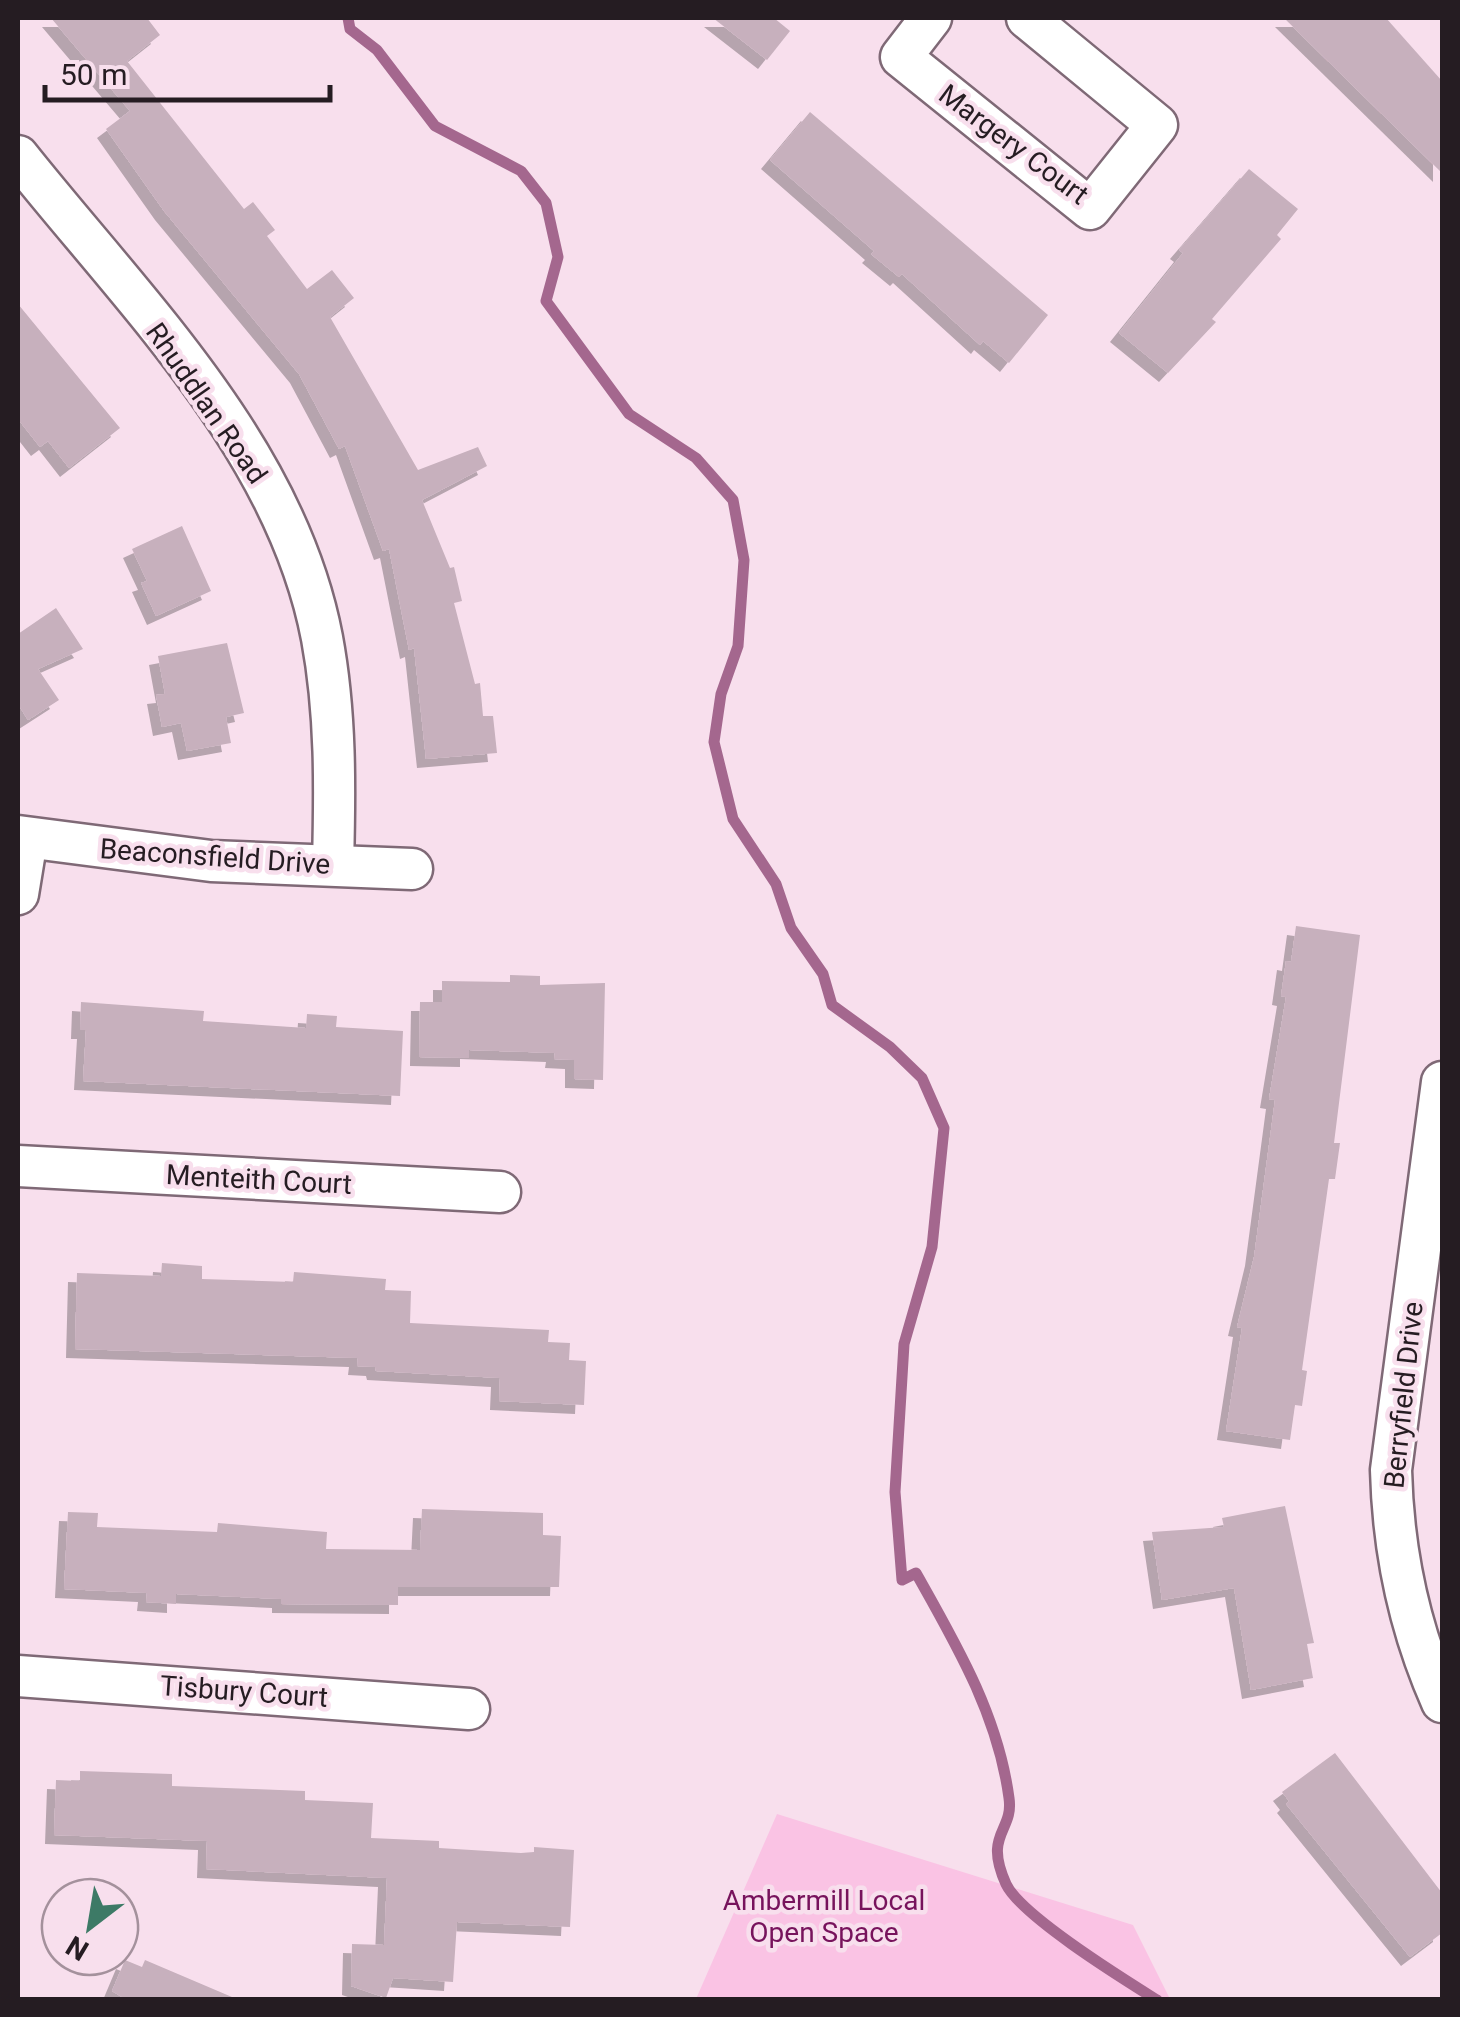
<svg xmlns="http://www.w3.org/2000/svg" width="1460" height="2017" viewBox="0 0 1460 2017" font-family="Roboto,sans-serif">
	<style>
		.green { fill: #fac3e4 }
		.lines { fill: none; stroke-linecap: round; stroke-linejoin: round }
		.stream { stroke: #a4678e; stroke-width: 11 }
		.building { fill: #c7b0bd; filter: url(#shadow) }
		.minor-casing { stroke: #7f6976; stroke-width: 45 }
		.minor { stroke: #fff; stroke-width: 40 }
		.labels { text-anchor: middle; stroke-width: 9; stroke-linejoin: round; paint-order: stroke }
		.street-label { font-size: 28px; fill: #251c22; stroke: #f8dfed }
		.park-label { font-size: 28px; fill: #77135c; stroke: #f8dfed }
	</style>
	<defs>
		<filter id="shadow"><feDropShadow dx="-9" dy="9" stdDeviation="0" flood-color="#0004"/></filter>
	</defs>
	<rect width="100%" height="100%" fill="#f8dfed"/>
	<!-- green -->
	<polygon class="green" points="777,1814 1133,1925 1170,1999 696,1999"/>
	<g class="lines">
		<!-- stream -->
		<path class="stream" d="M348,18L350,29L377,50L435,126L521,171L546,203L558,257L546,301L629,414L696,458L733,500L744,560L738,646L721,694L714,742L733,819L776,884L791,928L823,974L832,1005L890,1047L922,1078L944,1128L932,1247L904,1344L895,1492L902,1580L916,1573C956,1644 998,1715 1009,1798C1014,1832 983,1833 1006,1884C1021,1916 1125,1980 1157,2000"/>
	</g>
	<!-- building -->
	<g class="building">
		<polygon points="51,18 147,18 160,35 127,61 244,209 253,202 275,230 267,236 307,289 332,270 354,298 330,317 418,470 478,447 487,466 422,500 450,568 454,567 462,601 454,603 475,684 480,683 483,716 493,716 497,753 426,759 414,648 409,650 389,549 383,551 345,446 339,449 299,374 164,211 106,129 130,111"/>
		<polygon points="713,18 774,18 790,31 767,60"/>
		<polygon points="1284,18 1386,18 1442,81 1442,173"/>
		<polygon points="810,112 1048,315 1009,363 983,341 980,345 902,274 899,277 871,254 874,251 770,160"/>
		<polygon points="1249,169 1298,209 1277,235 1281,239 1212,319 1216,322 1168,373 1119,333 1183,253 1179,250"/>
		<polygon points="18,304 120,428 69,468 48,441 40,447 18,419"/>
		<polygon points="182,526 211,591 156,616 141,583 147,581 132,549"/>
		<polygon points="56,608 83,649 38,669 59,700 28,720 18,704 18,634"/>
		<polygon points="227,643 244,713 226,717 231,743 187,751 181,723 162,727 156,695 165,694 158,656"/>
		<polygon points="1296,926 1360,935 1334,1143 1340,1143 1335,1179 1329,1179 1302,1370 1307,1371 1302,1406 1295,1405 1290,1440 1226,1431 1242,1328 1237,1327 1254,1257 1275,1100 1269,1099 1286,997 1281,996 1286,961 1291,962"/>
		<polygon points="510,975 540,976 540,985 605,983 603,1080 574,1079 574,1060 554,1059 555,1053 469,1050 469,1058 419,1057 420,1002 442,1002 442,981 510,982"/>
		<polygon points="81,1002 204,1011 203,1021 306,1028 307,1014 337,1016 336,1027 403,1031 400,1096 83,1081 86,1030 80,1030"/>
		<polygon points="162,1263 202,1266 202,1279 293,1282 294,1272 386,1279 385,1290 411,1291 410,1323 549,1330 548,1342 570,1343 569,1360 586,1361 584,1405 499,1401 500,1378 376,1371 375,1367 357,1366 358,1358 75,1349 77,1273 161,1276"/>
		<polygon points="1285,1506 1314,1643 1307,1644 1313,1678 1251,1690 1234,1588 1162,1600 1152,1532 1224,1527 1222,1518"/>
		<polygon points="422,1509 543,1513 543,1535 561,1536 559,1587 398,1587 398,1605 281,1604 281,1599 176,1594 176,1604 146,1602 147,1593 64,1589 68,1512 98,1513 97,1527 217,1532 218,1523 327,1532 326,1549 420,1550"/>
		<polygon points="1335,1753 1442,1893 1442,1933 1410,1957 1286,1804 1289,1801 1282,1792"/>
		<polygon points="80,1771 172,1774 172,1786 305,1791 305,1800 373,1803 371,1838 439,1841 439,1848 521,1853 534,1852 534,1847 574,1850 570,1927 457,1922 453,1982 393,1978 386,1998 351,1986 352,1944 384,1945 387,1878 206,1869 207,1841 54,1835 56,1780 80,1781"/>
		<polygon points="125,1960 142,1967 145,1960 239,2000 127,2000 112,1991"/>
	</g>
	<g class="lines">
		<!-- minor casing -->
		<g class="minor-casing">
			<g id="minor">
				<polyline points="931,18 901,57 1090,209 1157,125 1027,18"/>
				<path d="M18,156C134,302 286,448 322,638C336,713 335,789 333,865"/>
				<polyline points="18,836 211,861 412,869"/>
				<polyline points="18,894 27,839"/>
				<path d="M1442,1082L1391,1470C1393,1551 1409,1628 1442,1702"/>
				<polyline points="18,1166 500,1192"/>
				<polyline points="18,1676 469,1709"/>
			</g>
		</g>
		<!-- minor -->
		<use href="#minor" class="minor"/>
	</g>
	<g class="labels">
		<!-- street labels -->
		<g class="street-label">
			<text transform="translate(1014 144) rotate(37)" y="10">Margery Court</text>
			<text transform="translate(207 403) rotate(55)" y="10">Rhuddlan Road</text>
			<text transform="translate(215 856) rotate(4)" y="10">Beaconsfield Drive</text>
			<text transform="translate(259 1179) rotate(3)" y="10">Menteith Court</text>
			<text transform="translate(1403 1395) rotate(-84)" y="10">Berryfield Drive</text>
			<text transform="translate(244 1691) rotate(4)" y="10">Tisbury Court</text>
		</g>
		<!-- park labels -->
		<g class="park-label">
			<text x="824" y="1910">Ambermill Local<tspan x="824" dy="32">Open Space</tspan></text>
		</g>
	</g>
	<!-- border -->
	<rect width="1460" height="2017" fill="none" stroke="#251c22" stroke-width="40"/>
	<!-- north arrow -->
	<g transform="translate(90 1927) rotate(211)"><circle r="48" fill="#f8dfed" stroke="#a4919c" stroke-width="2.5"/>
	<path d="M0-8L18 38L0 25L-18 38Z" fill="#3d7a66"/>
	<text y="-15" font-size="28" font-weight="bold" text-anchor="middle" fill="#251c22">N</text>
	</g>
	<!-- scale -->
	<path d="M45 85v15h285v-15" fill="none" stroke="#251c22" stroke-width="5"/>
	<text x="60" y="85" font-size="30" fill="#251c22" stroke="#f8dfed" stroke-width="8" paint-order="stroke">50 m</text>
</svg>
